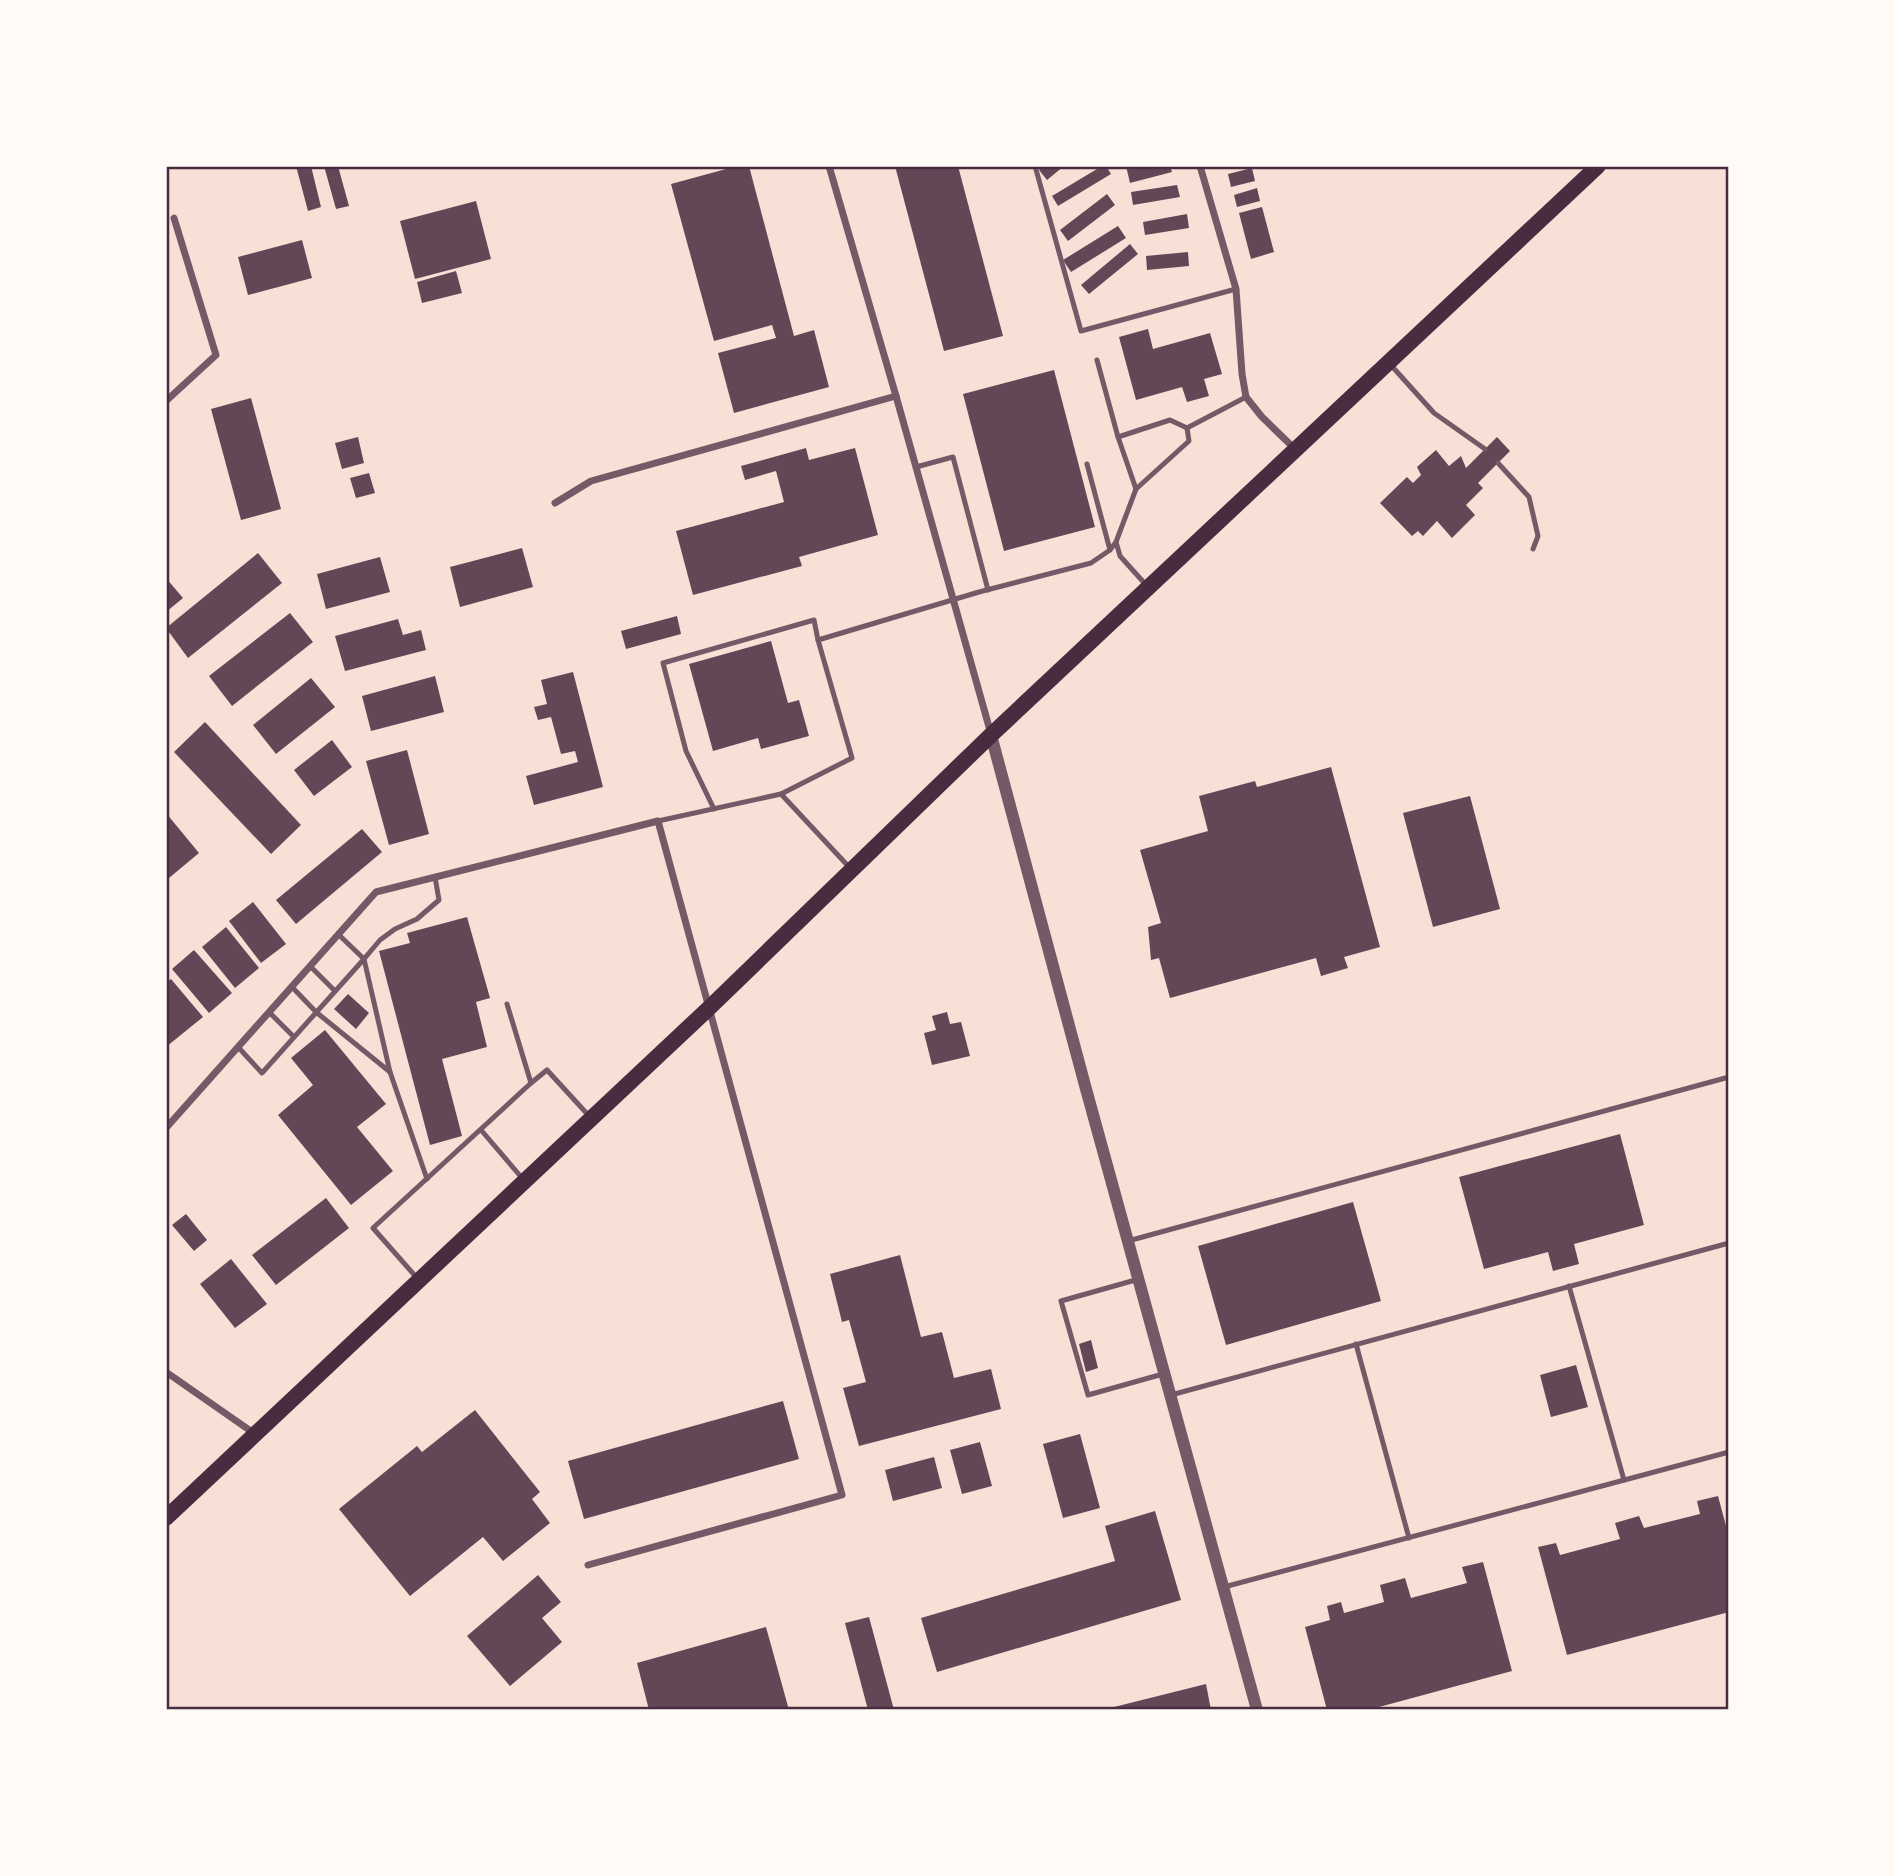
<svg xmlns="http://www.w3.org/2000/svg" width="1895" height="1876" viewBox="0 0 1895 1876" font-family="Quicksand,sans-serif">
	<style>
		.building { fill: #644757 }
		.lines { fill: none; stroke-linecap: round; stroke-linejoin: round }
		.service { stroke: #755966; stroke-width: 5 }
		.minor { stroke: #755966; stroke-width: 7 }
		.tertiary { stroke: #755966; stroke-width: 12 }
		.primary { stroke: #4a2c40; stroke-width: 16 }
		.neatline { fill: none; stroke: #4a2c40; stroke-width: 2.5 }
	</style>
	<rect width="100%" height="100%" fill="#f7e1d7"/>
	<!-- building -->
	<g class="building">
		<polygon points="296,166 311,166 321,207 308,211"/>
		<polygon points="324,166 338,166 349,206 336,209"/>
		<polygon points="737,166 749,166 794,336 814,330 829,387 734,413 718,353 776,338 772,325 714,341 671,184"/>
		<polygon points="895,166 958,166 1003,336 944,351"/>
		<polygon points="1044,166 1064,166 1047,180 1039,170"/>
		<polygon points="1102,166 1106,166 1111,174 1058,206 1052,196"/>
		<polygon points="1126,166 1170,166 1172,172 1130,183"/>
		<polygon points="1252,168 1255,181 1231,187 1228,174"/>
		<polygon points="1177,185 1180,197 1133,205 1131,192"/>
		<polygon points="1257,188 1260,201 1237,207 1234,195"/>
		<polygon points="1107,194 1115,205 1068,241 1060,230"/>
		<polygon points="476,201 491,259 415,279 400,221"/>
		<polygon points="1262,207 1274,252 1251,259 1239,213"/>
		<polygon points="1187,214 1189,228 1145,235 1143,222"/>
		<polygon points="1118,226 1126,238 1071,272 1063,260"/>
		<polygon points="302,240 312,278 248,295 238,257"/>
		<polygon points="1130,244 1138,254 1089,294 1081,285"/>
		<polygon points="1188,252 1189,266 1147,270 1146,256"/>
		<polygon points="456,271 462,293 422,303 417,282"/>
		<polygon points="1148,329 1153,349 1210,333 1222,374 1204,379 1209,396 1187,402 1182,387 1136,400 1119,337"/>
		<polygon points="1054,370 1095,527 1004,551 963,394"/>
		<polygon points="251,398 281,509 241,520 211,409"/>
		<polygon points="358,437 364,463 342,469 335,443"/>
		<polygon points="1497,437 1510,451 1478,483 1483,488 1466,505 1475,515 1452,538 1437,521 1423,536 1418,531 1412,536 1380,503 1407,477 1413,483 1421,475 1417,467 1436,450 1449,466 1461,456 1466,468"/>
		<polygon points="806,448 809,460 855,448 878,535 799,557 802,566 693,595 676,531 784,502 776,471 745,480 741,466"/>
		<polygon points="369,473 375,493 356,498 350,478"/>
		<polygon points="522,548 533,587 460,607 450,567"/>
		<polygon points="258,553 282,583 188,658 166,628"/>
		<polygon points="380,557 390,592 326,609 317,574"/>
		<polygon points="166,578 183,598 166,612"/>
		<polygon points="290,613 313,642 232,706 209,676"/>
		<polygon points="677,616 681,634 626,649 621,631"/>
		<polygon points="398,619 403,635 421,630 426,650 345,671 335,636"/>
		<polygon points="771,641 788,703 799,700 809,736 761,749 758,738 713,751 689,664"/>
		<polygon points="573,672 603,787 534,805 526,776 578,762 575,751 561,754 551,717 538,720 534,707 547,704 541,680"/>
		<polygon points="435,676 444,712 371,731 362,696"/>
		<polygon points="311,678 335,707 276,754 253,725"/>
		<polygon points="205,722 301,825 271,854 174,752"/>
		<polygon points="332,740 352,767 314,796 294,770"/>
		<polygon points="407,750 429,834 389,845 366,761"/>
		<polygon points="1331,767 1380,947 1344,957 1348,968 1321,976 1316,958 1170,998 1159,958 1151,960 1148,927 1161,923 1140,850 1208,831 1199,796 1255,781 1257,787"/>
		<polygon points="1470,796 1500,909 1433,927 1403,813"/>
		<polygon points="166,813 199,853 169,878 166,874"/>
		<polygon points="362,829 382,852 296,924 276,900"/>
		<polygon points="253,902 286,944 261,963 229,921"/>
		<polygon points="467,917 490,998 476,1002 487,1047 442,1059 462,1136 430,1145 379,951 410,943 407,933"/>
		<polygon points="226,927 259,968 235,988 202,947"/>
		<polygon points="194,950 232,993 209,1013 172,969"/>
		<polygon points="171,979 203,1017 166,1047 166,983"/>
		<polygon points="348,994 369,1013 356,1029 334,1009"/>
		<polygon points="947,1012 950,1024 961,1022 970,1056 932,1065 924,1033 936,1030 932,1016"/>
		<polygon points="325,1030 386,1104 357,1127 393,1171 351,1205 278,1115 313,1085 291,1058"/>
		<polygon points="1620,1134 1644,1225 1574,1244 1579,1264 1553,1271 1548,1252 1484,1269 1459,1177"/>
		<polygon points="326,1198 349,1228 276,1285 252,1255"/>
		<polygon points="1353,1202 1381,1301 1226,1345 1198,1246"/>
		<polygon points="186,1214 207,1240 194,1251 172,1225"/>
		<polygon points="900,1255 921,1337 942,1332 954,1378 991,1369 1001,1409 859,1446 843,1388 866,1382 849,1320 842,1322 830,1274"/>
		<polygon points="231,1259 267,1304 235,1328 200,1284"/>
		<polygon points="1091,1340 1098,1368 1086,1372 1079,1344"/>
		<polygon points="1576,1365 1588,1407 1551,1417 1540,1375"/>
		<polygon points="783,1401 799,1459 584,1519 568,1461"/>
		<polygon points="475,1410 540,1492 532,1499 550,1523 503,1561 483,1537 410,1596 339,1509 417,1446 422,1452"/>
		<polygon points="1080,1434 1100,1508 1063,1518 1043,1444"/>
		<polygon points="980,1442 992,1486 962,1494 950,1450"/>
		<polygon points="934,1457 942,1488 893,1501 885,1470"/>
		<polygon points="1718,1496 1729,1537 1729,1612 1567,1655 1538,1547 1556,1543 1560,1555 1620,1539 1615,1523 1639,1516 1644,1528 1700,1514 1697,1501"/>
		<polygon points="1155,1511 1181,1600 937,1672 921,1618 1115,1561 1105,1526"/>
		<polygon points="1483,1562 1512,1671 1368,1710 1327,1710 1305,1627 1330,1620 1327,1606 1341,1602 1344,1613 1384,1602 1380,1585 1405,1578 1411,1598 1467,1583 1462,1567"/>
		<polygon points="538,1575 561,1602 542,1618 562,1642 510,1686 467,1636"/>
		<polygon points="869,1617 894,1710 868,1710 845,1623"/>
		<polygon points="766,1627 789,1710 649,1710 637,1663"/>
		<polygon points="1206,1684 1211,1710 1107,1710 1106,1709"/>
	</g>
	<g class="lines">
		<!-- service -->
		<g class="service">
			<polyline points="1035,166 1081,331 1236,289"/>
			<polyline points="1097,360 1118,437 1170,420 1187,428 1246,397"/>
			<polyline points="1389,363 1434,413 1485,449"/>
			<polyline points="1118,437 1136,489 1189,441 1187,428"/>
			<polyline points="1498,463 1529,497 1538,536 1533,549"/>
			<polyline points="1087,464 1110,550"/>
			<polyline points="916,467 953,457 988,590"/>
			<polyline points="1136,489 1116,542 1120,556 1147,586"/>
			<polyline points="714,809 686,751 663,663 814,620 818,640"/>
			<polyline points="658,821 781,794"/>
			<polyline points="850,868 781,794 852,758 818,640 979,592 1091,563 1110,550 1116,542"/>
			<polyline points="338,934 364,959 380,940 395,929 417,919 439,900 435,877"/>
			<polyline points="310,966 335,991"/>
			<polyline points="292,987 316,1012 390,1072"/>
			<polyline points="269,1012 294,1037"/>
			<polyline points="238,1047 262,1073 364,959 390,1072 427,1179"/>
			<polyline points="531,1083 547,1070 590,1117"/>
			<polyline points="481,1130 522,1178"/>
			<polyline points="1128,1241 1729,1077"/>
			<polyline points="417,1278 373,1228 531,1083 507,1004"/>
			<polyline points="1139,1279 1061,1301 1088,1395 1163,1374"/>
			<polyline points="1569,1286 1624,1480"/>
			<polyline points="1356,1344 1409,1538"/>
			<polyline points="1171,1395 1729,1243"/>
			<polyline points="1224,1587 1729,1452"/>
		</g>
		<!-- minor -->
		<g class="minor">
			<polyline points="829,166 896,396 991,734"/>
			<polyline points="1200,166 1236,289 1242,374 1246,397 1262,417 1295,449"/>
			<polyline points="166,401 216,355 174,218"/>
			<polyline points="555,503 591,481 896,396"/>
			<polyline points="166,1128 376,892 658,821 842,1495 588,1565"/>
			<polyline points="166,1372 255,1434"/>
		</g>
		<!-- tertiary -->
		<polyline class="tertiary" points="991,735 1086,1089 1257,1710"/>
		<!-- primary -->
		<polyline class="primary" points="166,1518 708,1009 991,735 1598,166"/>
	</g>
	<!-- border -->
	<rect width="1895" height="1876" fill="none" stroke="#fffaf5" stroke-width="336"/>
	<rect x="168" y="168" width="1559" height="1540" class="neatline"/>
</svg>
